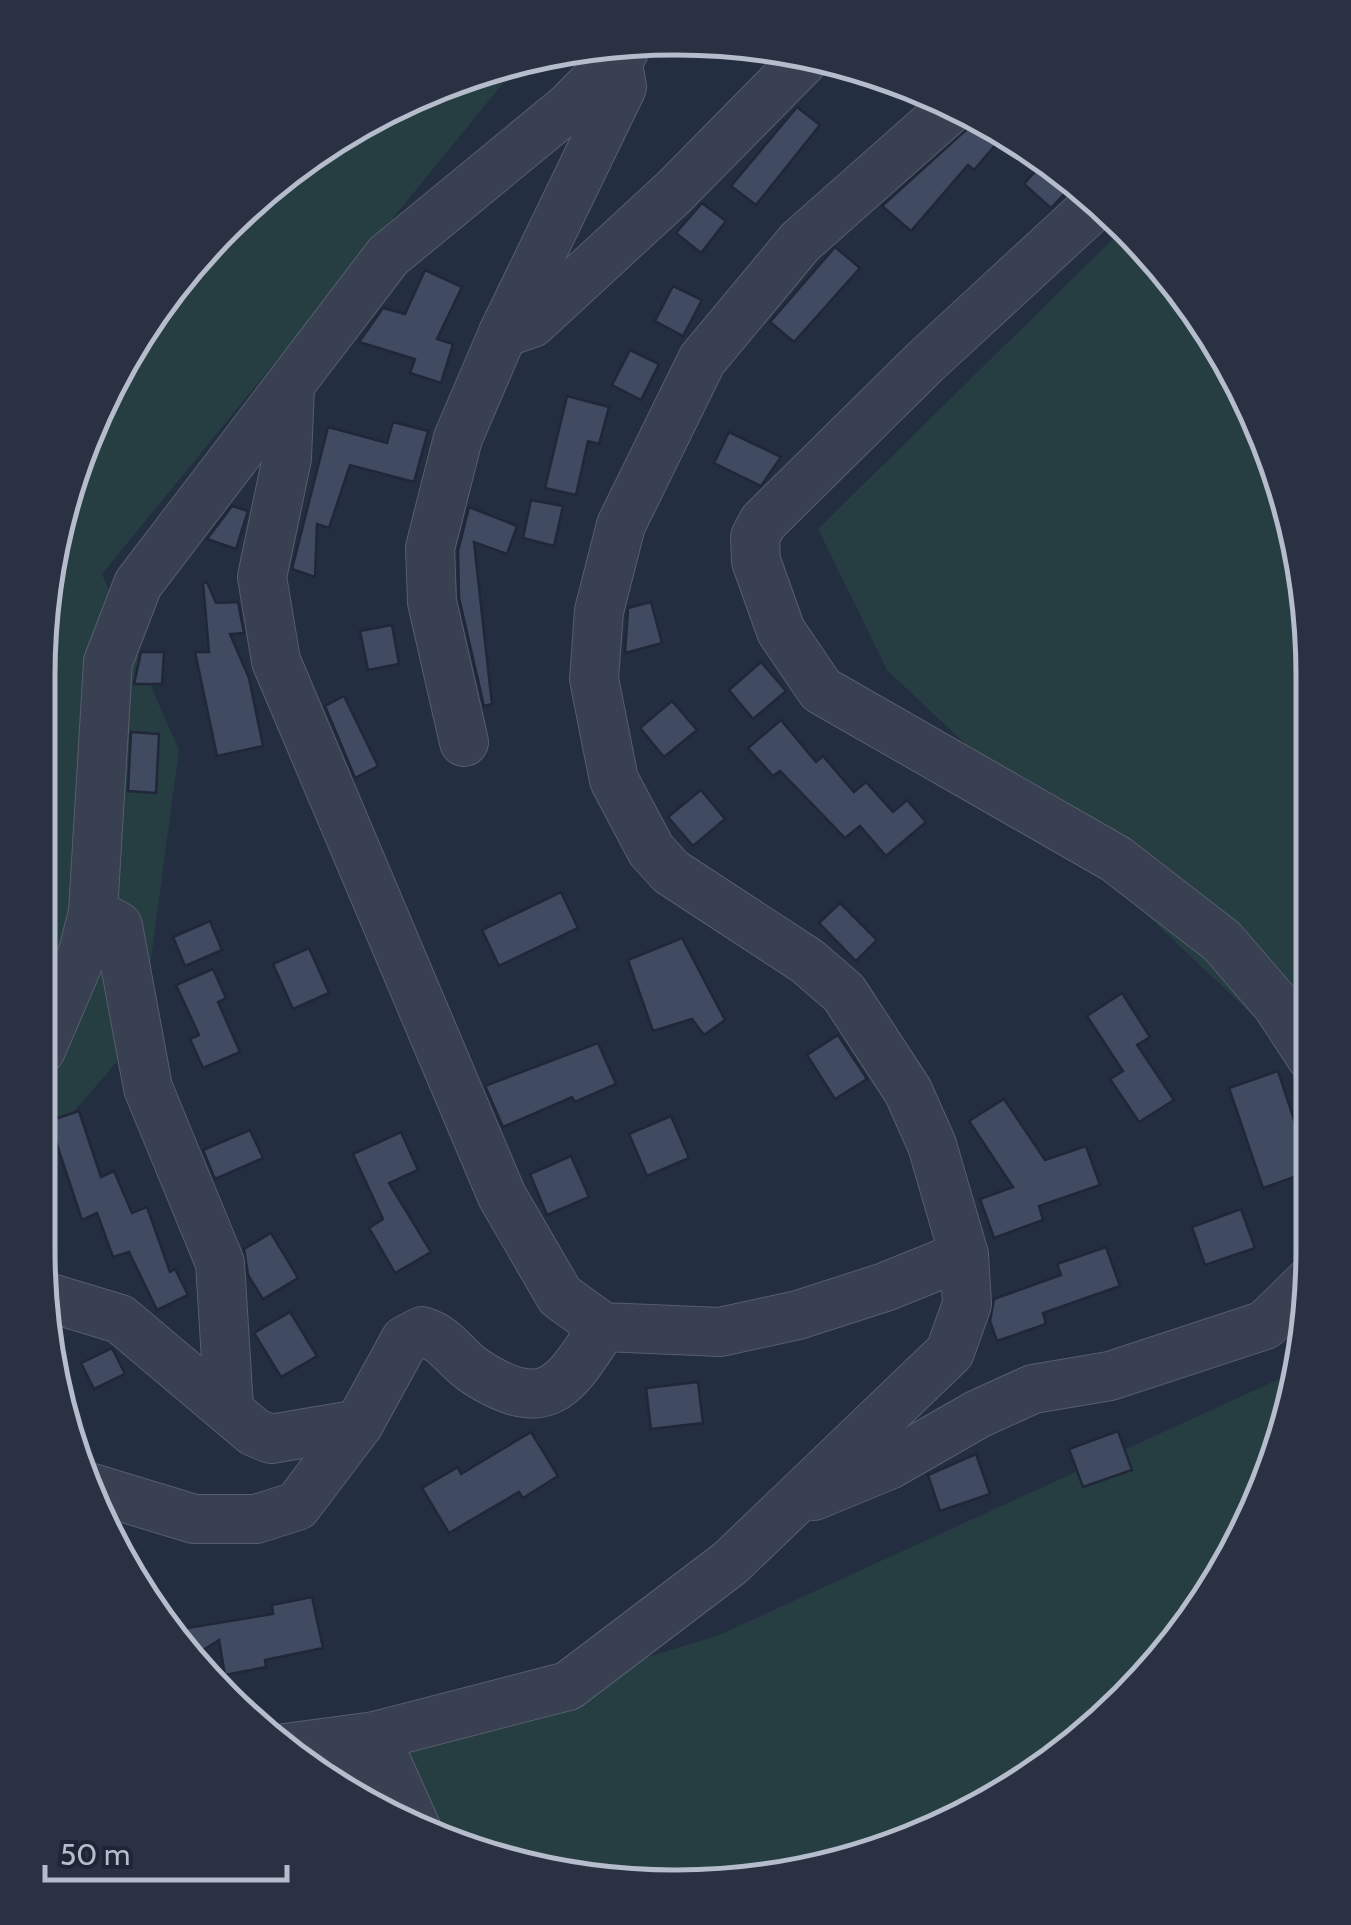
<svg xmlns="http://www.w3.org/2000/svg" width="1351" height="1925" viewBox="0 0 1351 1925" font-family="Cabin,sans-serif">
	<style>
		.green { fill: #263d42 }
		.building { fill: #404b61; stroke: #1f2738; stroke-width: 2.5 }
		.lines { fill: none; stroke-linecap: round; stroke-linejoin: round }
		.minor-casing { stroke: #565e6e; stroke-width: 50 }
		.minor { stroke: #384051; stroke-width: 48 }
		.rim { fill: none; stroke: #b5bccb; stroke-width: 5 }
	</style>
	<rect width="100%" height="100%" fill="#242e41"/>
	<!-- green -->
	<g class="green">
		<polygon points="518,65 102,574 179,750 141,1034 39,1152 50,550 123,357 254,196 470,72"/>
		<polygon points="1122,230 1155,254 1248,394 1308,592 1311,1070 887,670 818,529"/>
		<polygon points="1290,1374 1248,1531 1097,1729 957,1822 759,1882 592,1882 431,1839 307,1762 719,1635"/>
	</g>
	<!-- building -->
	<g class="building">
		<polygon points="797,107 820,125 756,205 731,186"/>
		<polygon points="978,119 1002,137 974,170 968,165 911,231 882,206"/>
		<polygon points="1040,166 1069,189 1051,208 1024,184"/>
		<polygon points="702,203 726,221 701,253 676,233"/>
		<polygon points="835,247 860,268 794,342 770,322"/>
		<polygon points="425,270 462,287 437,339 453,344 441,383 410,373 415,359 359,342 383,308 405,314"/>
		<polygon points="673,286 702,300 683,336 655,321"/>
		<polygon points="630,350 659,364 641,400 612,385"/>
		<polygon points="567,396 609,407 599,444 588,441 576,495 545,488"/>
		<polygon points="393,422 428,431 414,482 350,465 329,528 317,524 315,577 292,569 328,427 387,443"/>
		<polygon points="729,432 781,457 761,486 714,463"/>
		<polygon points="531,500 563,506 554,546 523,538"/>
		<polygon points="232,506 248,511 236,549 207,539"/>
		<polygon points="469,507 517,526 507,554 474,542 492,704 484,706 459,598 458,551"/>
		<polygon points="207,582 216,603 238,602 244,633 230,634 249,678 263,746 217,756 195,652 209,652 203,583"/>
		<polygon points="651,602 662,643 625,653 628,608"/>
		<polygon points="392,625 399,664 368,670 360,631"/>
		<polygon points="141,652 164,652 162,684 134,684"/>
		<polygon points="761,662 786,691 753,719 729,690"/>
		<polygon points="344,696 378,766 355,778 325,706"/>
		<polygon points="672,701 697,730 664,757 640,728"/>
		<polygon points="781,720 816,762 823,756 854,792 866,782 893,812 907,800 926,822 886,856 860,826 845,838 780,771 773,776 748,748"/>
		<polygon points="131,732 159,734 156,793 128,791"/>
		<polygon points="701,790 725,819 693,846 668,817"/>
		<polygon points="561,892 578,928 499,966 482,930"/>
		<polygon points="840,903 877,940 856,961 819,923"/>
		<polygon points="210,921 222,950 185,966 173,937"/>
		<polygon points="682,938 725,1020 704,1035 692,1019 653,1031 628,960"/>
		<polygon points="309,948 329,993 293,1009 273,964"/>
		<polygon points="213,969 226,998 218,1002 240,1052 203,1068 190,1039 199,1035 176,985"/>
		<polygon points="1122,993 1150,1037 1137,1045 1174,1100 1139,1122 1110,1079 1123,1071 1087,1016"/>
		<polygon points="838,1035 867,1079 835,1099 807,1055"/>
		<polygon points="598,1043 616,1084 575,1102 572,1097 503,1127 485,1086"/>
		<polygon points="1278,1071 1311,1171 1263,1188 1229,1088"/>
		<polygon points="1004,1099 1045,1160 1086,1146 1100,1185 1039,1206 1043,1220 994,1238 980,1199 1013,1187 969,1121"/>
		<polygon points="79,1111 101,1177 114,1171 132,1213 147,1207 170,1272 175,1269 188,1295 157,1310 129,1252 113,1257 97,1213 82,1220 49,1121"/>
		<polygon points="671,1116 689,1158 647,1176 629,1134"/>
		<polygon points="250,1130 263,1158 215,1179 203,1150"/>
		<polygon points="401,1132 418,1170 389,1183 431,1252 395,1273 369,1228 383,1219 353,1154"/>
		<polygon points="571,1156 589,1197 547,1215 530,1174"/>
		<polygon points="1241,1209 1255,1248 1205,1265 1192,1227"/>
		<polygon points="271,1233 298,1278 263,1299 248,1275 244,1249"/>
		<polygon points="1106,1247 1120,1286 1043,1313 1046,1324 997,1341 990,1321 994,1299 1061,1275 1057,1264"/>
		<polygon points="290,1312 317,1356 281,1377 254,1333"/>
		<polygon points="112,1348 125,1374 94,1389 81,1363"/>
		<polygon points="698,1382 703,1423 651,1429 646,1388"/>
		<polygon points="1118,1431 1132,1470 1083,1487 1069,1449"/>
		<polygon points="531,1432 558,1476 523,1498 519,1492 449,1533 422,1488 458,1467 461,1474"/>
		<polygon points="976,1454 990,1494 940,1511 928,1475"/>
		<polygon points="312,1597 323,1648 265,1660 266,1667 225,1675 219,1640 192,1657 169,1631 273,1614 272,1605"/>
	</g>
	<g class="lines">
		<!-- minor casing -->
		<g class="minor-casing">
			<g id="minor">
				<polyline points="1093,207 925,362 763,522 755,537 756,561 781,631 821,690 1116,859 1222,941 1277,1005 1311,1057"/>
				<polyline points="503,333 622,87 617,58"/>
				<polyline points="290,387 287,458 262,577 276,661 502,1196 560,1296 603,1327 720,1332 798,1315 885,1287 964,1255"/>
				<polyline points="464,742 432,602 430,548 458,438 503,333 532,323 674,192 802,62"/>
				<polyline points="93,912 118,926 148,1088 220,1263 229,1408"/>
				<polyline points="41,1050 83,952 93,912 108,662 138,584 388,256 569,107 624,51"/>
				<polyline points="44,1296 120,1319 254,1432 271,1439 359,1424"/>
				<path d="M92,1488L194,1519H256L297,1506L359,1424L405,1340L422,1331C446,1338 456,1359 476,1372C548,1418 565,1385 603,1327"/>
				<polyline points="814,1496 889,1465 978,1414 1033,1389 1110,1376 1265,1325 1312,1279"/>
				<polyline points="375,1736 417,1830"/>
				<polyline points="285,1748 375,1736 568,1686 730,1563 950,1352 967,1304 964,1255 932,1145 908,1091 844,993 807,961 671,872 651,850 614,780 594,679 599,611 621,525 702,360 800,242 957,103"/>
				<polyline points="353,1790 358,1739"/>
			</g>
		</g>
		<!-- minor -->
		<use href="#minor" class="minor"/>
	</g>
	<!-- crop -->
	<path d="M0 0H1351V1925H0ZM675 55H676A620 620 0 0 1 1296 675V1250A620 620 0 0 1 676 1870H675A620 620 0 0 1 55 1250V675A620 620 0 0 1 675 55Z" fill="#293142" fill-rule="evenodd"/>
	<path class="rim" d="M675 55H676A620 620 0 0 1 1296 675V1250A620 620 0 0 1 676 1870H675A620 620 0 0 1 55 1250V675A620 620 0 0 1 675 55Z"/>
	<!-- scale -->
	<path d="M45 1865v15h242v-15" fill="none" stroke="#b5bccb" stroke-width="5"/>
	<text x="60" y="1865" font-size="30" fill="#b5bccb" stroke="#1d2536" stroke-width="8" paint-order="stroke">50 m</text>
</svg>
